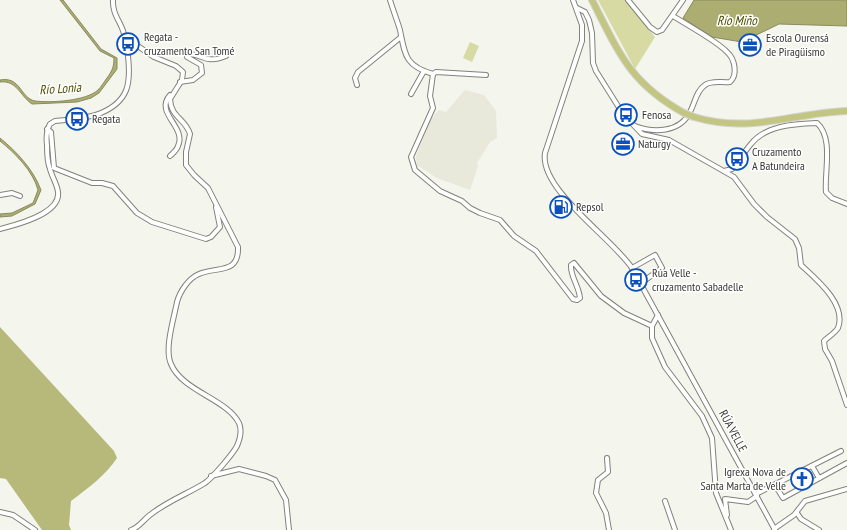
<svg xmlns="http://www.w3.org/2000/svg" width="847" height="530" viewBox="0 0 847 530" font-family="'PT Sans Narrow',sans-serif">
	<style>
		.built { fill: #e8e9da }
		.green { fill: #d7daa3 }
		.forest { fill: #b7b97b }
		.water { fill: #acae71; stroke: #898a5f }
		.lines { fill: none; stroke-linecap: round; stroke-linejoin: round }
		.minor-casing { stroke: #81827a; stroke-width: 6 }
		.highway-casing { stroke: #d3d3d2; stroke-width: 8 }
		.minor { stroke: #fff; stroke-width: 4 }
		.highway { stroke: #c3c680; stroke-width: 6 }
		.highway-bridge-casing { stroke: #d3d3d2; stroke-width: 8; stroke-linecap: butt }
		.highway-bridge { stroke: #c3c680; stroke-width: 6 }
		.labels { text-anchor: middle; stroke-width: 3; stroke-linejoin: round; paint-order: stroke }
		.poi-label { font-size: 12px; fill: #373734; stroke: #fff; text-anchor: start }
		.street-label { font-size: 12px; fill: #373734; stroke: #fff }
		.water-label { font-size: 13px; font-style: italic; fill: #4d4e00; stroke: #fff }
	</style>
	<rect width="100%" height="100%" fill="#f4f5ec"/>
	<!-- built -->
	<polygon class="built" points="465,90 484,95 496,111 497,138 490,142 477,163 478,166 470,190 437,178 417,165 416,157 429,121 439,110 446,112"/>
	<!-- green -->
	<g class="green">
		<polygon points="598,0 627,0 655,37 635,69"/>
		<polygon points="470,42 479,46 472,62 463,58"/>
	</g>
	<!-- forest -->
	<path class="forest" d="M0,327L114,451L117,458C105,476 88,488 71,501L69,525L71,530H42L6,479L0,478Z"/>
	<!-- water -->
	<g class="water">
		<path d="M60,0H63L101,49L117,58V69L99,93L91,98L77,102L32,104C20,96 17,80 0,82V80C21,76 20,98 35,101C51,103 86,101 98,90C101,87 104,82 107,78C112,71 114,67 114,58L100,51Z"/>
		<polygon points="694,0 847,0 847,26 779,24 742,42 712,37 683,18"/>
		<path d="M0,138C17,152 33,169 41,190L35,204L12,216L0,217V214L12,213L33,203L38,190C33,171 15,153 0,141Z"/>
	</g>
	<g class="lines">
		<!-- minor casing -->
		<g class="minor-casing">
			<g id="minor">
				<path d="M390,0C393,10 397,20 400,30C405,55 405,66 433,74L436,72L486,75"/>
				<path d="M573,0L582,25V41L545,153C539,189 612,238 632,268L775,530"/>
				<polyline points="628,0 650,27 657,32 662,30 683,0"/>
				<path d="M577,8L585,12L589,20L592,33L593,63L596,71L623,114L642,134L669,140L734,177L754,204L767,217L795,239L799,248L801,265C816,279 847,304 838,328C835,333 828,337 824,341L825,349L832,361L847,405"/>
				<path d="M126,38L154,57L176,66L183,72L182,80L170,99C171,118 185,118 190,134L186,152V165L194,175L208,188L238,247C239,275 217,266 199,274C189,278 180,291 177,302C174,318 164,349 171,364C182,391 227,399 239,423C242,430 240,439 237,446C232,455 213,477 205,483C187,494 166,502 150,515C143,520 140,527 131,530"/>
				<path d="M433,74L430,96L433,108L411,157L415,170L440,191L462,201L470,208L480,213L500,220L514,236L536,251L573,299L577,300L580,298C579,286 570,276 571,265L574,263L601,296L624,313L652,326"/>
				<path d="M180,82L193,80L202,73L201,65L187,57V54C203,53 204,65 226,56"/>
				<polyline points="357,85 355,78 358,72 401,37"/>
				<polyline points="411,94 424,71"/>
				<path d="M635,126C653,133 680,133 690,112C695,103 696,91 705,85C712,80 722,83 730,82C738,75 735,59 727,52C717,41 687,25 673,16"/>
				<polyline points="47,129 51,132 54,168 92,183 102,183 113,186 137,213 152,222 206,239 211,237 220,227 216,207"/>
				<path d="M170,156C173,153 177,150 178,146C187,127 154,113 170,95"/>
				<path d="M724,171L732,169C739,161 744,152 751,144C766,125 794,124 817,123C834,138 824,173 826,192L832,198L847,204"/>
				<polyline points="0,195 12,193 20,196"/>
				<path d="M0,229C16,225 61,214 58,192C57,184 52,177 50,169C47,162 47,153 47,145C46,137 46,131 50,124L55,121C69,119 87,119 101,113C129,101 131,83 128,56C127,49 127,41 124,34C121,22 112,14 113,0"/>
				<polyline points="632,268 655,255 662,268 641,283"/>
				<polyline points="658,315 652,326 652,338 665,367 702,416 712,438 716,493 731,530"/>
				<polyline points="607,458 608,472 598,480 596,493 606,513 609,530"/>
				<polyline points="812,466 819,478"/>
				<polyline points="211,476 239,469 266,476 275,480 286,500 289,530"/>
				<polyline points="775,485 783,498 847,463"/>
				<polyline points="756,494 841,451"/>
				<polyline points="665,501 675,530"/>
				<polyline points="0,512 13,515 35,530"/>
				<polyline points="797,513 801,519 819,530"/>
				<polyline points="727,515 725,499 748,502 757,496"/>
				<polyline points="774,529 794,515 805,501 847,489"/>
			</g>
		</g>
		<!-- highway casing -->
		<g class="highway-casing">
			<g id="highway">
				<path d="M592,0C619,53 630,83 684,113"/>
				<path d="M694,117C751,134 791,113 847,111"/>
			</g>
		</g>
		<!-- minor -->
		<use href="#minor" class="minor"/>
		<!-- highway -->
		<use href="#highway" class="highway"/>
		<!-- highway-bridge casing -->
		<g class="highway-bridge-casing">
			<polyline id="highway-bridge" points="684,113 694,117"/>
		</g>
		<!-- highway-bridge -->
		<use href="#highway-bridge" class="highway-bridge"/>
	</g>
	<!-- icons -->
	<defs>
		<g id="bus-ring" transform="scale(1.15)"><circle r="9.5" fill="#fff" stroke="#0c50bb" stroke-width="1.5"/><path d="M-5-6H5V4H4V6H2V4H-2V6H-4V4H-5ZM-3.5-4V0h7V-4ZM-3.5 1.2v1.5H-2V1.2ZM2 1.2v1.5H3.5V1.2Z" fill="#0c50bb"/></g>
		<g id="office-ring" transform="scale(1.15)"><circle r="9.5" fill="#fff" stroke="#0c50bb" stroke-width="1.5"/><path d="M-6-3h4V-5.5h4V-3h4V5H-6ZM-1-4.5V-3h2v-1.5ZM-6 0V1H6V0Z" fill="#0c50bb"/></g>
		<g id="fuel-ring" transform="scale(1.15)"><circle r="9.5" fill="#fff" stroke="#0c50bb" stroke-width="1.5"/><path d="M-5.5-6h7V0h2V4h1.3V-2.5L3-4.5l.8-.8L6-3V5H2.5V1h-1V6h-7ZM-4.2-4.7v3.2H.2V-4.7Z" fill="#0c50bb"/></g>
		<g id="church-ring" transform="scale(1.15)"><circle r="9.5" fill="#fff" stroke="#0c50bb" stroke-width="1.5"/><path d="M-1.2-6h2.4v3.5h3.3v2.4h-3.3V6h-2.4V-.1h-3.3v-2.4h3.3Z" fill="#0c50bb"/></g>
	</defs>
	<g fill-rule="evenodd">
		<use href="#bus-ring" x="128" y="44"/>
		<use href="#office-ring" x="750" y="45"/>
		<use href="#bus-ring" x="626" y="115"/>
		<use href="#bus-ring" x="77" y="119"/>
		<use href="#office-ring" x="623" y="144"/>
		<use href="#bus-ring" x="737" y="159"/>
		<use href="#fuel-ring" x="561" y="207"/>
		<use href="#bus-ring" x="636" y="280"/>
		<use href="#church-ring" x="802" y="479"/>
	</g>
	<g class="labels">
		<!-- poi labels -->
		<g class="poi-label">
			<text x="144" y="41">Regata -<tspan x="144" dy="14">cruzamento San Tomé</tspan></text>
			<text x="766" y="42">Escola Ourensá<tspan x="766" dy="14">de Piragüismo</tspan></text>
			<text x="642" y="119">Fenosa</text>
			<text x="92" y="123">Regata</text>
			<text x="638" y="148">Naturgy</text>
			<text x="752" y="156">Cruzamento<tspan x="752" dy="14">A Batundeira</tspan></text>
			<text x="576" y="211">Repsol</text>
			<text x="652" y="277">Rúa Velle -<tspan x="652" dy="14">cruzamento Sabadelle</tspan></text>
			<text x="786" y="476" text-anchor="end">Igrexa Nova de<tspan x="786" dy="14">Santa Marta de Velle</tspan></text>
		</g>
		<!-- street labels -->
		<g class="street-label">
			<text transform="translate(733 431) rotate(62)" y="4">RÚA VELLE</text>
		</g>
		<!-- water labels -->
		<g class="water-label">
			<text x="737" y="25">Río Miño</text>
			<text transform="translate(60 88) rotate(-4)" y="5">Río Lonia</text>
		</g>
	</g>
</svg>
